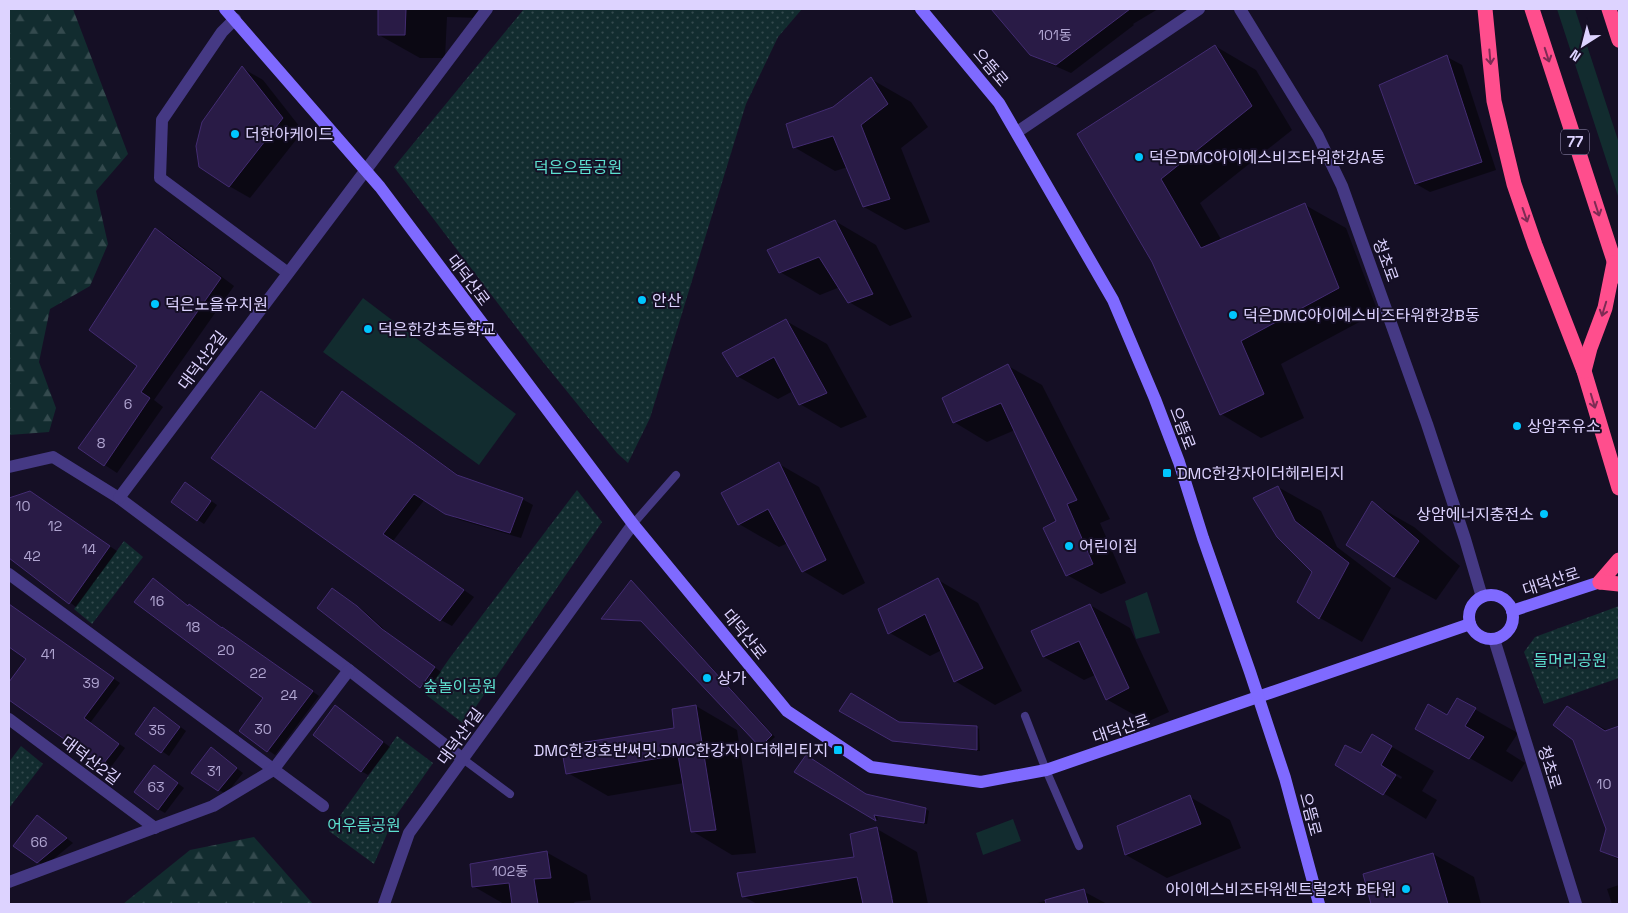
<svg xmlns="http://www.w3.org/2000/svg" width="1628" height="913" viewBox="0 0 1628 913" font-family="'Space Grotesk','Noto Sans KR',sans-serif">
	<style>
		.grass { fill: #122c2f }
		.forest { fill: url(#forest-firs) }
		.park { fill: url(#park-dots) }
		.shadow { fill: #0007; fill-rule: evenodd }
		.building { fill: #291b46; stroke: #432c72 }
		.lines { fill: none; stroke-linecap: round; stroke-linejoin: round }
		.lane { stroke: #453984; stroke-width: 8 }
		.street { stroke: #453984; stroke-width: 12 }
		.secondary { stroke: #7f6aff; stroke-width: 12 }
		.highway { stroke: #ff4e8d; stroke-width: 15 }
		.oneway { stroke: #7e2b54 }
		.poi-dot { fill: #00c6fe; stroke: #150f25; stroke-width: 2 }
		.labels { text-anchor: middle; stroke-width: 4; stroke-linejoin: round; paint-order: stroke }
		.number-label { font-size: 14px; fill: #b0a5d1 }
		.shield { fill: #150f25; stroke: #a198be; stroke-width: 1 }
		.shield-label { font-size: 15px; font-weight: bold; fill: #ddd3ff }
		.street-label { font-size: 16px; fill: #ddd3ff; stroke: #150f25 }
		.poi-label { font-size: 16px; fill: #ddd3ff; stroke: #150f25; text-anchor: start }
		.park-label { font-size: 16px; fill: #5de0cf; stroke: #150f25 }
	</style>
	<defs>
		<pattern id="forest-firs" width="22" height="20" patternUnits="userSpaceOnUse" patternTransform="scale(1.25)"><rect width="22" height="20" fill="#122c2f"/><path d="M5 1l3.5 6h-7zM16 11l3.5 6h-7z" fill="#344a4e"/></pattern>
		<pattern id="park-dots" width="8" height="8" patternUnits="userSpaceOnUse" patternTransform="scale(1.25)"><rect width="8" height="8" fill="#122c2f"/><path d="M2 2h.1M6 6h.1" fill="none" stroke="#344a4e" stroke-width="1.8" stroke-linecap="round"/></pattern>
	</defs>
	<rect width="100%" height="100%" fill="#150f25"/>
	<!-- grass -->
	<g class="grass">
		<polygon points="1557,9 1575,9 1619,143 1619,199"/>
		<polygon points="363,298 516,414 479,465 323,352"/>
		<polygon points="1147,592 1160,633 1136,639 1125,601"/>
		<polygon points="1013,819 1021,841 983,855 976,833"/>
	</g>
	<!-- forest -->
	<g class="forest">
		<polygon points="9,9 73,9 128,154 96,191 108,244 90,286 50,309 39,362 56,408 49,432 9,435"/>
		<polygon points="254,837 313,904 123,904 190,850"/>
	</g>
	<!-- park -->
	<g class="park">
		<polygon points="524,9 802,9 778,37 746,104 650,418 628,463 617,453 535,352 394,167"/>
		<polygon points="577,490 602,522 464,724 425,694 449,659"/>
		<polygon points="124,541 143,557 92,624 74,609"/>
		<polygon points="1619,606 1619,678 1544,704 1524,652 1535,637"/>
		<polygon points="397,736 433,763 393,820 374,864 329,831"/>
		<polygon points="21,746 43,764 9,808 9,762"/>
	</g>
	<!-- shadow -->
	<g class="shadow">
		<polygon points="379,9 477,9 481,18 447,17 445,58 420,58 379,35"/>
		<polygon points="992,9 1158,9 1133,24 1134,25 1071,73 1046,62 1031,54"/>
		<polygon points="1215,46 1256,70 1292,130 1200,203 1222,241 1305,205 1346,228 1378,312 1281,364 1304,418 1261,438 1221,414 1154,262 1078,135"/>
		<polygon points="1447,57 1462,65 1496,170 1430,192 1416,184"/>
		<polygon points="242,68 263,80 303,131 250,198 229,186"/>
		<polygon points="871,79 911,102 928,127 901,148 930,222 905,230 864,207 848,167 835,171 794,147 834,108"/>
		<polygon points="835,221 876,245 912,317 890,326 849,302 840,287 820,295 780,272"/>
		<polygon points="156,229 169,237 234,286 154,400 163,407 117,473 79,448 139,366"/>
		<polygon points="786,321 827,344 867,417 841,428 800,404 793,391 778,399 737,376"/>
		<polygon points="1008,366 1042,385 1110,519 1100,523 1126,583 1101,594 1067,575 1057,522 1015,430 987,442 954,422"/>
		<polygon points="262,392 316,430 353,399 461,477 522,499 533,505 521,538 457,519 425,499 393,541 474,597 452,626 441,620"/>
		<polygon points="779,464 819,487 865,583 843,595 803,571 788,543 779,547 739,524"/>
		<polygon points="186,483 217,505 204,524 198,520"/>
		<polygon points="1278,487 1321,511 1337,547 1391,588 1362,642 1320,618 1299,602 1314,572"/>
		<polygon points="30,493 117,551 76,607 9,557 9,499"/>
		<polygon points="1372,503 1414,527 1460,566 1436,600 1394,576"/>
		<polygon points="153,579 189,606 230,633 319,696 275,755 241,731 265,698"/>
		<polygon points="938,580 978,603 1022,691 995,705 955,681 942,650 930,656 890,633"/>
		<polygon points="634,583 775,737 763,748 644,622 603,618"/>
		<polygon points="339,593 364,611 389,634 441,672 427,691 421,687"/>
		<path d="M1090,605L1130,628L1169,712L1147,722L1106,699L1095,675L1084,680L1044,657ZM1104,638H1107L1121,669L1119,670Z"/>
		<polygon points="9,606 120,683 90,723 125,748 108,771 9,698 9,684 27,659 9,645"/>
		<polygon points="1458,700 1518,733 1506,751 1525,763 1512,782 1459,752 1447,716"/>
		<polygon points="696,706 737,730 756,853 732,855 692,831 684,783 608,796 568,773 675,729"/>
		<polygon points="1567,707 1608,731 1619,727 1619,860 1602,850 1607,829"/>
		<polygon points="155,708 186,731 169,756 136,733"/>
		<polygon points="342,711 390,747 368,775 361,771"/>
		<polygon points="841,711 899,723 976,727 979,729 980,751 896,742"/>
		<path d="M1373,736L1434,771L1422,791L1437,800L1426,819L1337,765L1361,755ZM1383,767L1389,769L1402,777L1401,779Z"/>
		<polygon points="211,749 243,773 226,794 219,790"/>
		<polygon points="155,766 184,788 165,813 158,809"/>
		<polygon points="796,772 866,795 926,809 929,811 927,824 877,816 878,820"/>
		<polygon points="1190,797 1230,820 1241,848 1167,878 1126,855 1118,827"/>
		<polygon points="37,816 73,843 45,866 38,862"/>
		<path d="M877,829L917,852L928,904H757L743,896L856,858ZM886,880H889L893,898H890Z"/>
		<polygon points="546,852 587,875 591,900 574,902 575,904 504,904 473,886"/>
		<polygon points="1433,854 1474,877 1481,904 1373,904 1365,875"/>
		<polygon points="1619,885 1619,904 1612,904 1607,889"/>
		<polygon points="1083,891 1107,904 1034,904"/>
	</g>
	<!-- building -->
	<g class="building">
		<polygon points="378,9 406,9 405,35 378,35"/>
		<polygon points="991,9 1130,9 1056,65 1030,55"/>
		<polygon points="1215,45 1252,106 1161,179 1201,248 1305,203 1339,288 1241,341 1264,394 1220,415 1152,262 1077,134"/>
		<polygon points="1447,55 1482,162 1415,184 1379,85"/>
		<polygon points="242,66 283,118 229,187 199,167 196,146 202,122"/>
		<polygon points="871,77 888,104 861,125 890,199 863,207 833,136 793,148 786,124 833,107"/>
		<polygon points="835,220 873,294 848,303 819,257 779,273 767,250"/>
		<polygon points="155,228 221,278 141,392 150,398 104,466 78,448 137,366 89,330"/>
		<polygon points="786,319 827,393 799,405 774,357 737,377 722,353"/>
		<polygon points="1008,364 1077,500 1067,504 1093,564 1066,576 1043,528 1056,521 1001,403 953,423 942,398"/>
		<polygon points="261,391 315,429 342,391 457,475 523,498 510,533 445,514 414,494 383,534 464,590 440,621 211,458"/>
		<polygon points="779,462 826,560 802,572 768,509 738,525 721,493"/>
		<polygon points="185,482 211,501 197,521 171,502"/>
		<polygon points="1278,486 1295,521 1349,563 1319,619 1297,602 1312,572 1277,537 1253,498"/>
		<polygon points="30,491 110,546 69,604 9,558 9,498"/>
		<polygon points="1372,501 1419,541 1394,577 1346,545"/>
		<polygon points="153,578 188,606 189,604 222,628 222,627 313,691 267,752 239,731 263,698 134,602"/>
		<polygon points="938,578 983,668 954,682 925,614 888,634 878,609"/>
		<polygon points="631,580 772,735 760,747 641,621 601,619"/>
		<polygon points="332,588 357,606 382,629 435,667 420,688 317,608"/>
		<polygon points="9,604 114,678 84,718 119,744 100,768 73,747 74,746 9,700 9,682 26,659 9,647"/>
		<polygon points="1090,604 1129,688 1106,700 1079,641 1043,657 1031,631"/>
		<polygon points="851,693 899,722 977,726 977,750 892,741 839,711"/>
		<polygon points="1457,698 1476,708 1465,726 1484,737 1469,759 1415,729 1428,704 1447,715"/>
		<polygon points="335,705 383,742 361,772 313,735"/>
		<polygon points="696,705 716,830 691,832 678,755 566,774 561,746 674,728 672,709"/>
		<polygon points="1567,706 1605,731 1619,726 1619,858 1600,851 1606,829 1573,740 1553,725"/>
		<polygon points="154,707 180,727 161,753 135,734"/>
		<polygon points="1372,734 1392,746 1381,765 1396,775 1383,795 1335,765 1345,745 1361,753"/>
		<polygon points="211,747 237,768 218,791 191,773"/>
		<polygon points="806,755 866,794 926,808 924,823 874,815 876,821 794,772"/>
		<polygon points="154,765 178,783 158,810 134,792"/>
		<polygon points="1190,795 1201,824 1125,855 1117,826"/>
		<polygon points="37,815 67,838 37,863 13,846"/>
		<polygon points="877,827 893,904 863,904 857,877 742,897 737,873 854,857 850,834"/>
		<polygon points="547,851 551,878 534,879 538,904 512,904 509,883 472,887 470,864"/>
		<polygon points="1433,853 1448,904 1371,904 1363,874"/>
		<polygon points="1084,889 1088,904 1046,904 1045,900"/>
	</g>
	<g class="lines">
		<!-- lane -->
		<g class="lane">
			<polyline points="633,524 676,475"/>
			<polyline points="1025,716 1046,770 1079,846"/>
			<polyline points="463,759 510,794"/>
		</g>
		<!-- street -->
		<g class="street">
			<polyline points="1240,9 1318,136 1342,186 1427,424 1465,539 1482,597"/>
			<polyline points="235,19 222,32 162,120 160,178 288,273"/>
			<polyline points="1017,132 1199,9"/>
			<polyline points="9,467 53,457 119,498 349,670 463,759"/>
			<polyline points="119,498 487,9"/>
			<polyline points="9,574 323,806"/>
			<polyline points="1494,639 1576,904"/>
			<polyline points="9,719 155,828"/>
			<polyline points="9,882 213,806 273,770 349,670"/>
			<polyline points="384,904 409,833 633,524"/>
		</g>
		<!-- secondary -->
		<g class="secondary">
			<polyline points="225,9 380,187 633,524 787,711 871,767 981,782 1046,770 1470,624"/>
			<polyline points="921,9 999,103 1113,300 1155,399 1179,462 1203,538 1250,672 1285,778 1319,904"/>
			<circle cx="1491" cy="617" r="22"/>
			<polyline points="1512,611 1600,582"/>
		</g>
		<!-- highway -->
		<g class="highway">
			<polyline points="1485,9 1494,101 1514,184 1535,245 1584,371 1619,488"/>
			<polyline points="1532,9 1619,276"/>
			<polyline points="1609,9 1619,40"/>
			<polyline points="1584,371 1590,348 1605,308 1614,263"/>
			<polyline points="1600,582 1619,560"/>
			<polyline points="1600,582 1619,584"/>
		</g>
	</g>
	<!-- one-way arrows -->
	<defs><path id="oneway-shaft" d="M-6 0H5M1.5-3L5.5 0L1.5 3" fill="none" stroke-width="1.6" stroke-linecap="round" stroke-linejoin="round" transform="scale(1.25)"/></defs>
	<g class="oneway">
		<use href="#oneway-shaft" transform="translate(1547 55) rotate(72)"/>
		<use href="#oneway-shaft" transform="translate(1490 57) rotate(85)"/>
		<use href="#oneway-shaft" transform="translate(1597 209) rotate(72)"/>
		<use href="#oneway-shaft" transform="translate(1525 215) rotate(71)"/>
		<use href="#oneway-shaft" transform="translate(1604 309) rotate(107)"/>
		<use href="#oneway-shaft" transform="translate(1593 401) rotate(73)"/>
	</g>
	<!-- markers -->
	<g class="poi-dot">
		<circle cx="235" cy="134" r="5"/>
		<circle cx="1139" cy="157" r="5"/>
		<circle cx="642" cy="300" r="5"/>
		<circle cx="155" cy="304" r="5"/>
		<circle cx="1233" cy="315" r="5"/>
		<circle cx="368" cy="329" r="5"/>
		<circle cx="1517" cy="426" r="5"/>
		<rect x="1162" y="468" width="10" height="10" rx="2.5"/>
		<circle cx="1544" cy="514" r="5"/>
		<circle cx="1069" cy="546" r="5"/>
		<circle cx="707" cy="678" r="5"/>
		<rect x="833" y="745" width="10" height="10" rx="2.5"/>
		<circle cx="1406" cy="889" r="5"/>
	</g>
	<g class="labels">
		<!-- number labels -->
		<g class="number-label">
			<text x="1055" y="40">101동</text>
			<text x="128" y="409">6</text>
			<text x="101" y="448">8</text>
			<text x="23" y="511">10</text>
			<text x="55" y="531">12</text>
			<text x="89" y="554">14</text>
			<text x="32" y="561">42</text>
			<text x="157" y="606">16</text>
			<text x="193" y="632">18</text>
			<text x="226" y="655">20</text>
			<text x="48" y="659">41</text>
			<text x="258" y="678">22</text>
			<text x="91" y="688">39</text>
			<text x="289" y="700">24</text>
			<text x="263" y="734">30</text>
			<text x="157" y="735">35</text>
			<text x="214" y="776">31</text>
			<text x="1604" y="789">10</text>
			<text x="156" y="792">63</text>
			<text x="39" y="847">66</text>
			<text x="510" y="876">102동</text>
		</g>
		<!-- shield labels -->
		<rect class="shield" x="1561" y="129.5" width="28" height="25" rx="4"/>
		<g class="shield-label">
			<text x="1575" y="147">77</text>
		</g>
		<!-- street labels -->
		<g class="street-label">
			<text transform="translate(991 67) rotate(50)" y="6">으뜸로</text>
			<text transform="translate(1386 260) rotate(70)" y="6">청초로</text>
			<text transform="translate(469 280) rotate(53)" y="6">대덕산로</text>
			<text transform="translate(202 360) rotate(-53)" y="6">대덕산2길</text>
			<text transform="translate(1183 428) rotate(69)" y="6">으뜸로</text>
			<text transform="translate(1551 581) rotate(-18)" y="6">대덕산로</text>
			<text transform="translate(745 634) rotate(51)" y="6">대덕산로</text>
			<text transform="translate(1121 728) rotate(-19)" y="6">대덕산로</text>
			<text transform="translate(460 736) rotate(-54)" y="6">대덕산1길</text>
			<text transform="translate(91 760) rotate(37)" y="6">대덕산2길</text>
			<text transform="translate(1550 767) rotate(73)" y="6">청초로</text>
			<text transform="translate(1311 814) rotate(75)" y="6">으뜸로</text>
		</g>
		<!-- poi labels -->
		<g class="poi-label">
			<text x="245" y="140">더한아케이드</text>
			<text x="1149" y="163">덕은DMC아이에스비즈타워한강A동</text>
			<text x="652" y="306">안산</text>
			<text x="165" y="310">덕은노을유치원</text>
			<text x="1243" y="321">덕은DMC아이에스비즈타워한강B동</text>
			<text x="378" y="335">덕은한강초등학교</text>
			<text x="1527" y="432">상암주유소</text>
			<text x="1177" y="479">DMC한강자이더헤리티지</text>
			<text x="1534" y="520" text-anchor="end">상암에너지충전소</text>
			<text x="1079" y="552">어린이집</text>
			<text x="717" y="684">상가</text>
			<text x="828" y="756" text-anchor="end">DMC한강호반써밋.DMC한강자이더헤리티지</text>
			<text x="1396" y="895" text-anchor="end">아이에스비즈타워센트럴2차 B타워</text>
		</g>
		<!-- park labels -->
		<g class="park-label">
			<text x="578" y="173">덕은으뜸공원</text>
			<text x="1570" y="666">들머리공원</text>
			<text x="460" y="692">숲놀이공원</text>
			<text x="364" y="831">어우름공원</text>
		</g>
	</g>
	<!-- border -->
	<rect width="1628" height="913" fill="none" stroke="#ddd3ff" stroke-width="20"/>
	<!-- north arrow -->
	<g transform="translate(1583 45) rotate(216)" stroke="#150f25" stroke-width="4" paint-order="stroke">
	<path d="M0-4L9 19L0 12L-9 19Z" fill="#ddd3ff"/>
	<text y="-8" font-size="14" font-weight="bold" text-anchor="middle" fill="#ddd3ff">N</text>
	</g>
</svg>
